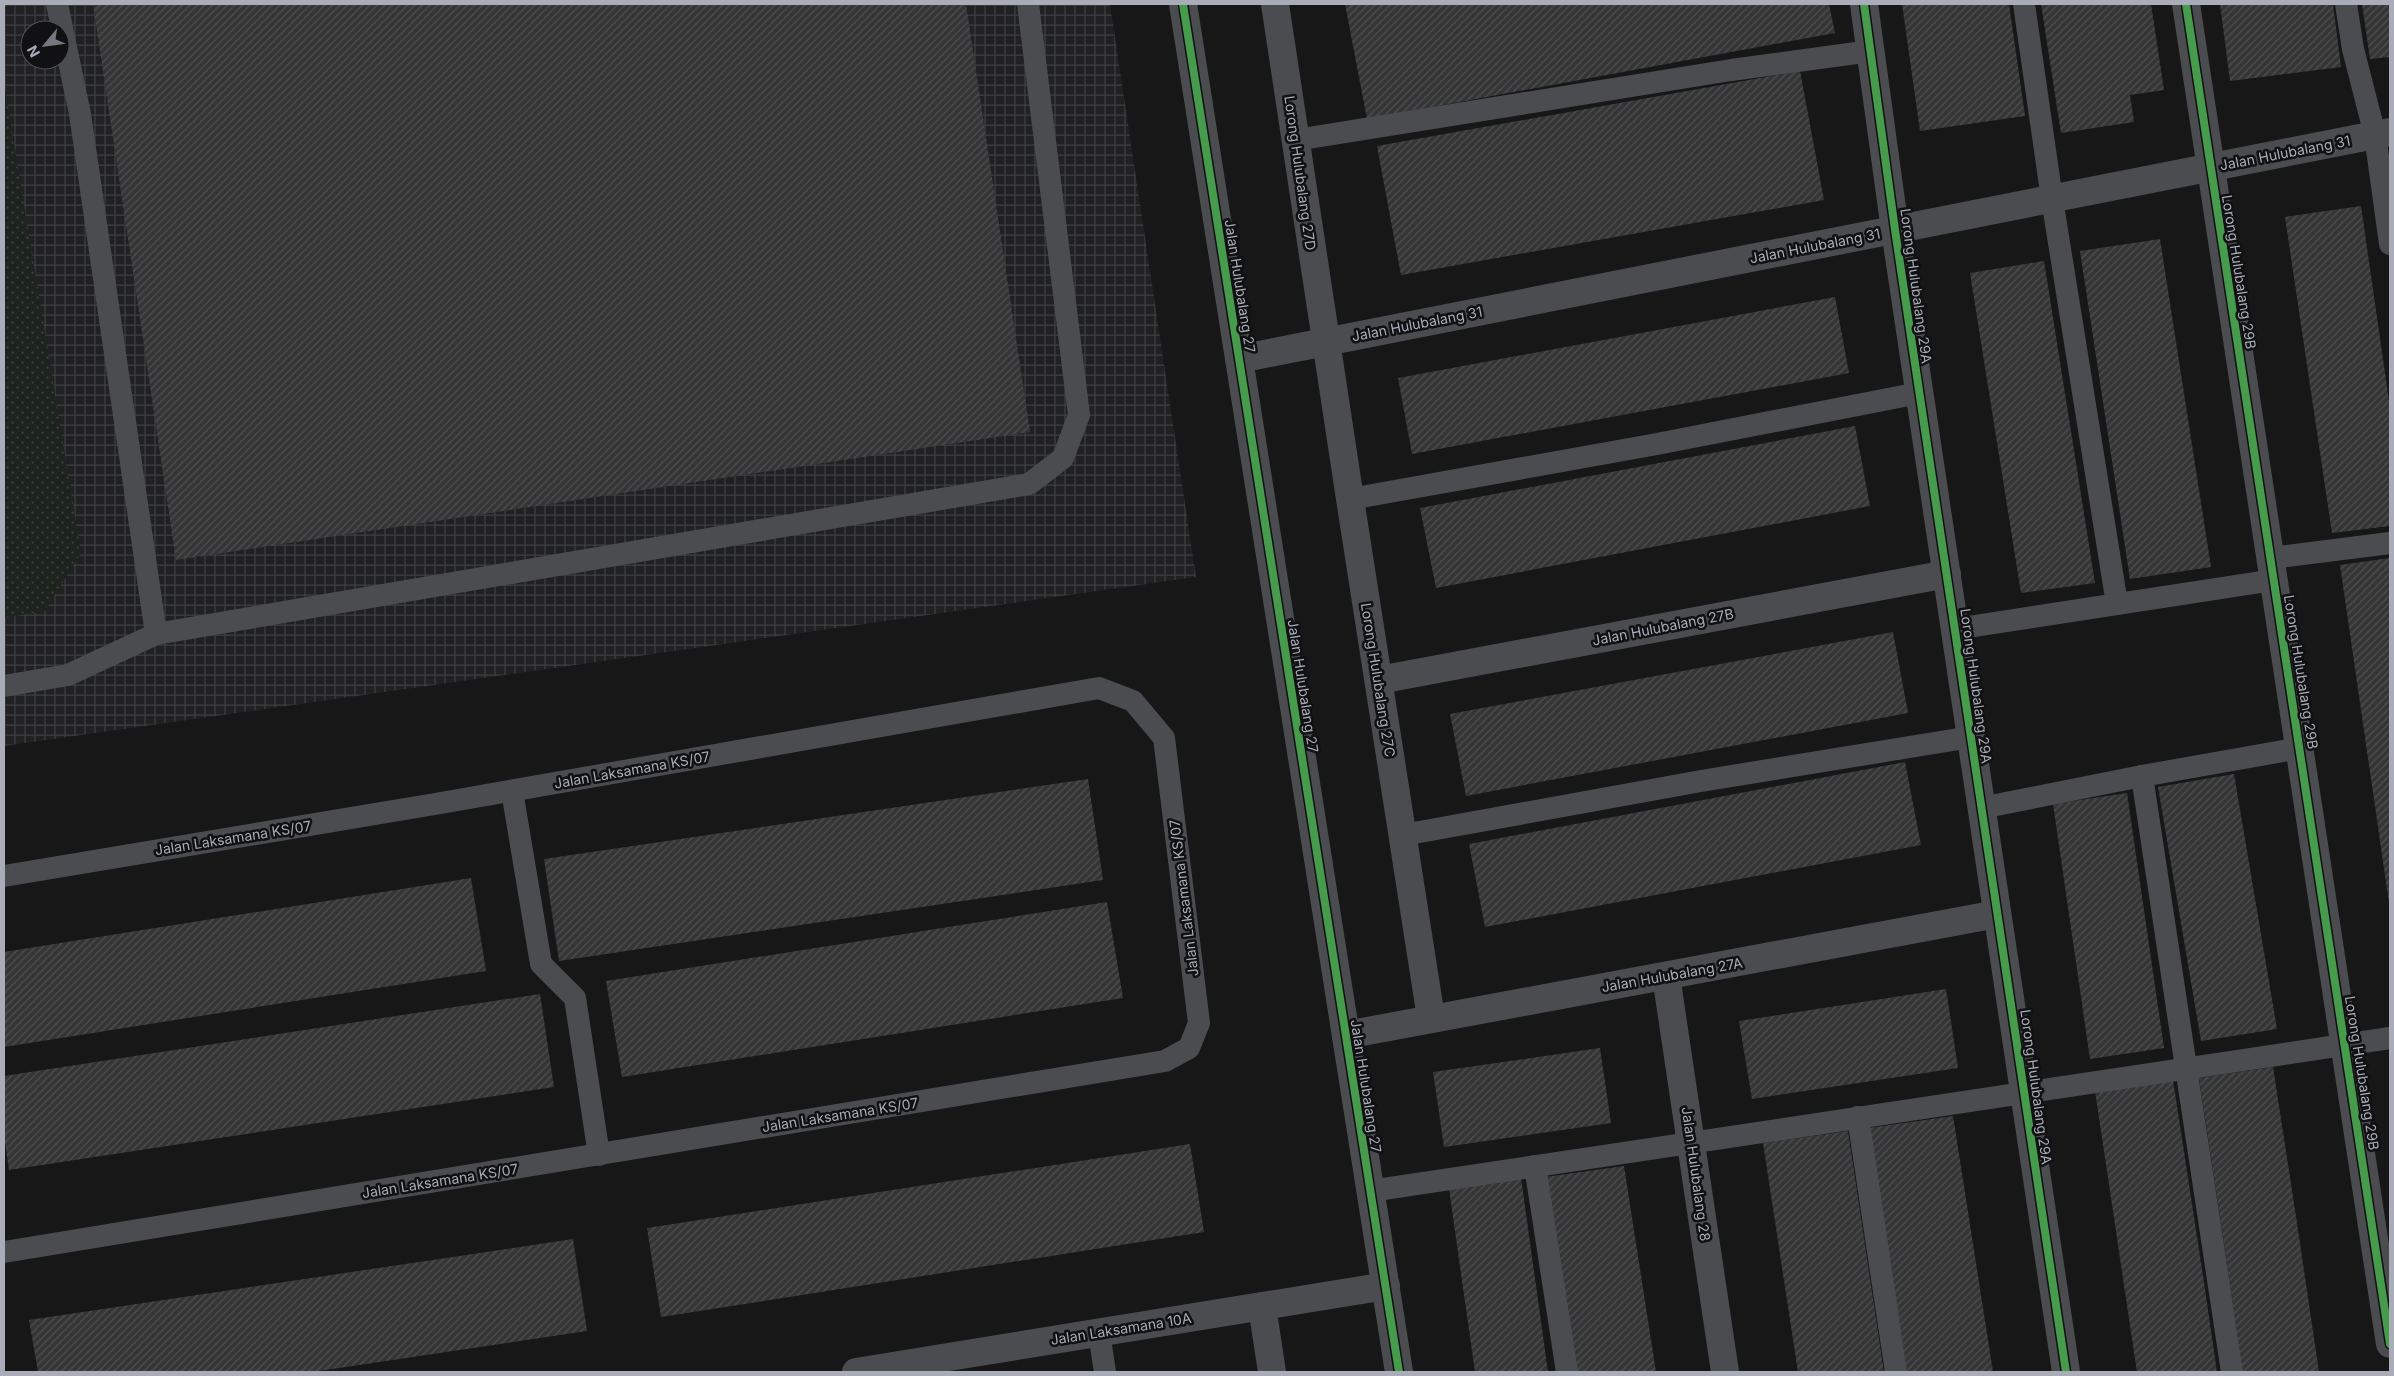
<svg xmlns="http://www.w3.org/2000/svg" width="2394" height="1376" viewBox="0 0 2394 1376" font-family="Inter,sans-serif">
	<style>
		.industrial { fill: url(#industrial-grid); fill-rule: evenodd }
		.grass { fill: url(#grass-dots) }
		.building { fill: url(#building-hatch) }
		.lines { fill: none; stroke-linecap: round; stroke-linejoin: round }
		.service { stroke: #4b4c50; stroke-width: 22 }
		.minor { stroke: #4b4c50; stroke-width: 28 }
		.tertiary { stroke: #4b4c50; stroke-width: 28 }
		.cycleway-casing { stroke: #111113; stroke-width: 11 }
		.cycleway { stroke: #469c4c; stroke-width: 8 }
		.labels { text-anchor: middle; stroke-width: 5; stroke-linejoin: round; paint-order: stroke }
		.street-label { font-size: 14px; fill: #a8adb8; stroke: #111113 }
	</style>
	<defs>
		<pattern id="industrial-grid" width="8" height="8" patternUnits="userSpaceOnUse" patternTransform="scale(1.25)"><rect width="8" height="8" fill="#212123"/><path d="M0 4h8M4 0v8" fill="none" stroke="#3e3f41"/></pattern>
		<pattern id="grass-dots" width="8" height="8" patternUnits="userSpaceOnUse" patternTransform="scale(1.25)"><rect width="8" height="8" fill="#1d241e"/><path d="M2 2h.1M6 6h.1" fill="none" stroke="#3b413d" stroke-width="1.8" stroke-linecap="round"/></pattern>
		<pattern id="building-hatch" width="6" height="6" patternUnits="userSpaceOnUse" patternTransform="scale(1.25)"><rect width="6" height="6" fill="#353536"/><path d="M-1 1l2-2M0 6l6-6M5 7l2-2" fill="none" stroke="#4f5051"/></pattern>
	</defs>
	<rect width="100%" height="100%" fill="#171717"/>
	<!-- industrial -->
	<path class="industrial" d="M4,4H1110L1196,577L4,746ZM30,30H60V60H30Z"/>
	<!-- grass -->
	<polygon class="grass" points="4,82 81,553 45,611 4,618"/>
	<!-- building -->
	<g class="building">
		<polygon points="93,4 966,4 1030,432 176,560"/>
		<polygon points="1345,4 1829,4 1835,33 1367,119"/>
		<polygon points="1902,4 2009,4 2025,116 1920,131"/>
		<polygon points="2041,4 2151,4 2164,90 2130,95 2134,122 2061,133"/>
		<polygon points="2220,4 2333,4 2341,67 2230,81"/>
		<polygon points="2362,4 2390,4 2390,57 2370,59"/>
		<polygon points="1800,71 1824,200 1401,275 1377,146"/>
		<polygon points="2361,206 2390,408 2390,526 2332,533 2285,217"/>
		<polygon points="2160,239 2211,567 2130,579 2080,251"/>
		<polygon points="2044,261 2095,583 2021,593 1970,273"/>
		<polygon points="1835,297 1849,373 1412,454 1398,378"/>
		<polygon points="1855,426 1870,506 1436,588 1420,508"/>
		<polygon points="2390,558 2390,903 2389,903 2340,565"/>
		<polygon points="1893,632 1908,713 1466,796 1450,714"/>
		<polygon points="1905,762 1921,845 1485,927 1469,844"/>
		<polygon points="2234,774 2277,1029 2201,1041 2158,787"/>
		<polygon points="1088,779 1103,880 559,961 544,859"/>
		<polygon points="2127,793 2164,1048 2090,1059 2053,804"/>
		<polygon points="471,878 486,971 4,1047 4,952"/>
		<polygon points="1107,902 1123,998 622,1077 606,981"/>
		<polygon points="1946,989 1958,1068 1752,1099 1739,1021"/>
		<polygon points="540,994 554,1087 9,1170 4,1135 4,1076"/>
		<polygon points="1600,1048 1611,1123 1444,1147 1433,1072"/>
		<polygon points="2273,1067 2297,1223 2319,1372 2243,1372 2199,1078"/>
		<polygon points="2173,1080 2202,1269 2217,1372 2137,1372 2095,1091"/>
		<polygon points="1953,1116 1993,1372 1907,1372 1869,1128"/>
		<polygon points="1848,1131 1884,1372 1798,1372 1763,1143"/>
		<polygon points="1190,1144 1204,1232 661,1317 647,1228"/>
		<polygon points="1624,1166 1656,1372 1576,1372 1545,1177"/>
		<polygon points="1521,1178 1548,1372 1475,1372 1449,1189"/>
		<polygon points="573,1239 587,1331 312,1372 38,1372 29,1320"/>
	</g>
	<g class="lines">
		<!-- service -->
		<g class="service">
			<polyline points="2024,4 2052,199 2117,604"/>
			<polyline points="2346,4 2353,49 2375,135 2390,244"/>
			<polyline points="1296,140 1731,70 1871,51"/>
			<polyline points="1350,499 1657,444 1919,393"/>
			<polyline points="2271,558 2390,543"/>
			<polyline points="1955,629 2274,580"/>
			<polyline points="156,634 1029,484 1063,458 1079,415 1028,4"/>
			<polyline points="4,686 68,675 156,634 80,114 57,4"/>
			<polyline points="2142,776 2232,1372"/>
			<polyline points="512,791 541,964 575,998 599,1155"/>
			<polyline points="1981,808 2142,776 2300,748"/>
			<polyline points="1403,835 1701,781 1971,737"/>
			<polyline points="4,876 435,804 1099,688 1133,701 1164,738 1199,1023 1189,1048 1165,1061 4,1252"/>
			<polyline points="1858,1117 1896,1372"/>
			<polyline points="1535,1166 1567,1372"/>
			<polyline points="1370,1191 2390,1038"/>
			<polyline points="1099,1333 1105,1372"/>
		</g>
		<!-- minor -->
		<g class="minor">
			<polyline points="1275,4 1350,499 1431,1018"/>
			<polyline points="1864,4 1895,230 2066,1372"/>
			<polyline points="2186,4 2390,1344"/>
			<polyline points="1239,359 2390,132"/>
			<polyline points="1379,680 1947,574"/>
			<polyline points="1666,976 1725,1372"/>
			<polyline points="1346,1035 1997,914"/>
			<polyline points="1262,1306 1272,1372"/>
			<polyline points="856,1372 1386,1286"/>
		</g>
		<!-- tertiary -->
		<polyline class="tertiary" points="1183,4 1399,1372"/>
		<!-- cycleway casing -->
		<g class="cycleway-casing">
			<g id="cycleway">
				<polyline points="1183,4 1399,1372"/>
				<polyline points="1864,4 1895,230 2066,1372"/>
				<polyline points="2186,4 2390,1344"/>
			</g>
		</g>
		<!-- cycleway -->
		<use href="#cycleway" class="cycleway"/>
	</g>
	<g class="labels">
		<!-- street labels -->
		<g class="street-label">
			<text transform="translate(2285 153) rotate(-11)" y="5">Jalan Hulubalang 31</text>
			<text transform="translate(1300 173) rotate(82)" y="5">Lorong Hulubalang 27D</text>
			<text transform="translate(1815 246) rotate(-11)" y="5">Jalan Hulubalang 31</text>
			<text transform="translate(2239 272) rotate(81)" y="5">Lorong Hulubalang 29B</text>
			<text transform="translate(1240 286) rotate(81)" y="5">Jalan Hulubalang 27</text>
			<text transform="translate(1916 286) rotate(82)" y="5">Lorong Hulubalang 29A</text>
			<text transform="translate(1417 324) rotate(-11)" y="5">Jalan Hulubalang 31</text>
			<text transform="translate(1663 627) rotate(-11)" y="5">Jalan Hulubalang 27B</text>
			<text transform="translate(2301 672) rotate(81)" y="5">Lorong Hulubalang 29B</text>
			<text transform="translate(1378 680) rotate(81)" y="5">Lorong Hulubalang 27C</text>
			<text transform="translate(1303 686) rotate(81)" y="5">Jalan Hulubalang 27</text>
			<text transform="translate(1976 686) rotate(82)" y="5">Lorong Hulubalang 29A</text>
			<text transform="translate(632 770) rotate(-10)" y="5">Jalan Laksamana KS/07</text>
			<text transform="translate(233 838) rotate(-9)" y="5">Jalan Laksamana KS/07</text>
			<text transform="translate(1184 898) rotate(-97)" y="5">Jalan Laksamana KS/07</text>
			<text transform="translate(1672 975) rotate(-10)" y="5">Jalan Hulubalang 27A</text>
			<text transform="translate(2362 1073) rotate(81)" y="5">Lorong Hulubalang 29B</text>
			<text transform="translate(1366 1086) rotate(81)" y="5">Jalan Hulubalang 27</text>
			<text transform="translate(2036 1087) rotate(82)" y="5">Lorong Hulubalang 29A</text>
			<text transform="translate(840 1115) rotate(-9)" y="5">Jalan Laksamana KS/07</text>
			<text transform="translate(1696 1174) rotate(82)" y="5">Jalan Hulubalang 28</text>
			<text transform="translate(440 1181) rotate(-9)" y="5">Jalan Laksamana KS/07</text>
			<text transform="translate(1121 1329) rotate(-9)" y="5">Jalan Laksamana 10A</text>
		</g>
	</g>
	<!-- border -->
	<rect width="2394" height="1376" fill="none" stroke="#a8adb8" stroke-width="10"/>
	<!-- north arrow -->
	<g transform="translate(45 45) rotate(241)"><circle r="24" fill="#111113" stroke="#4d4f55"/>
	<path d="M0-4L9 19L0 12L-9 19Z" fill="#757880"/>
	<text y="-8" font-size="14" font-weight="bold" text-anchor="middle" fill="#a8adb8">N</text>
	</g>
</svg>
